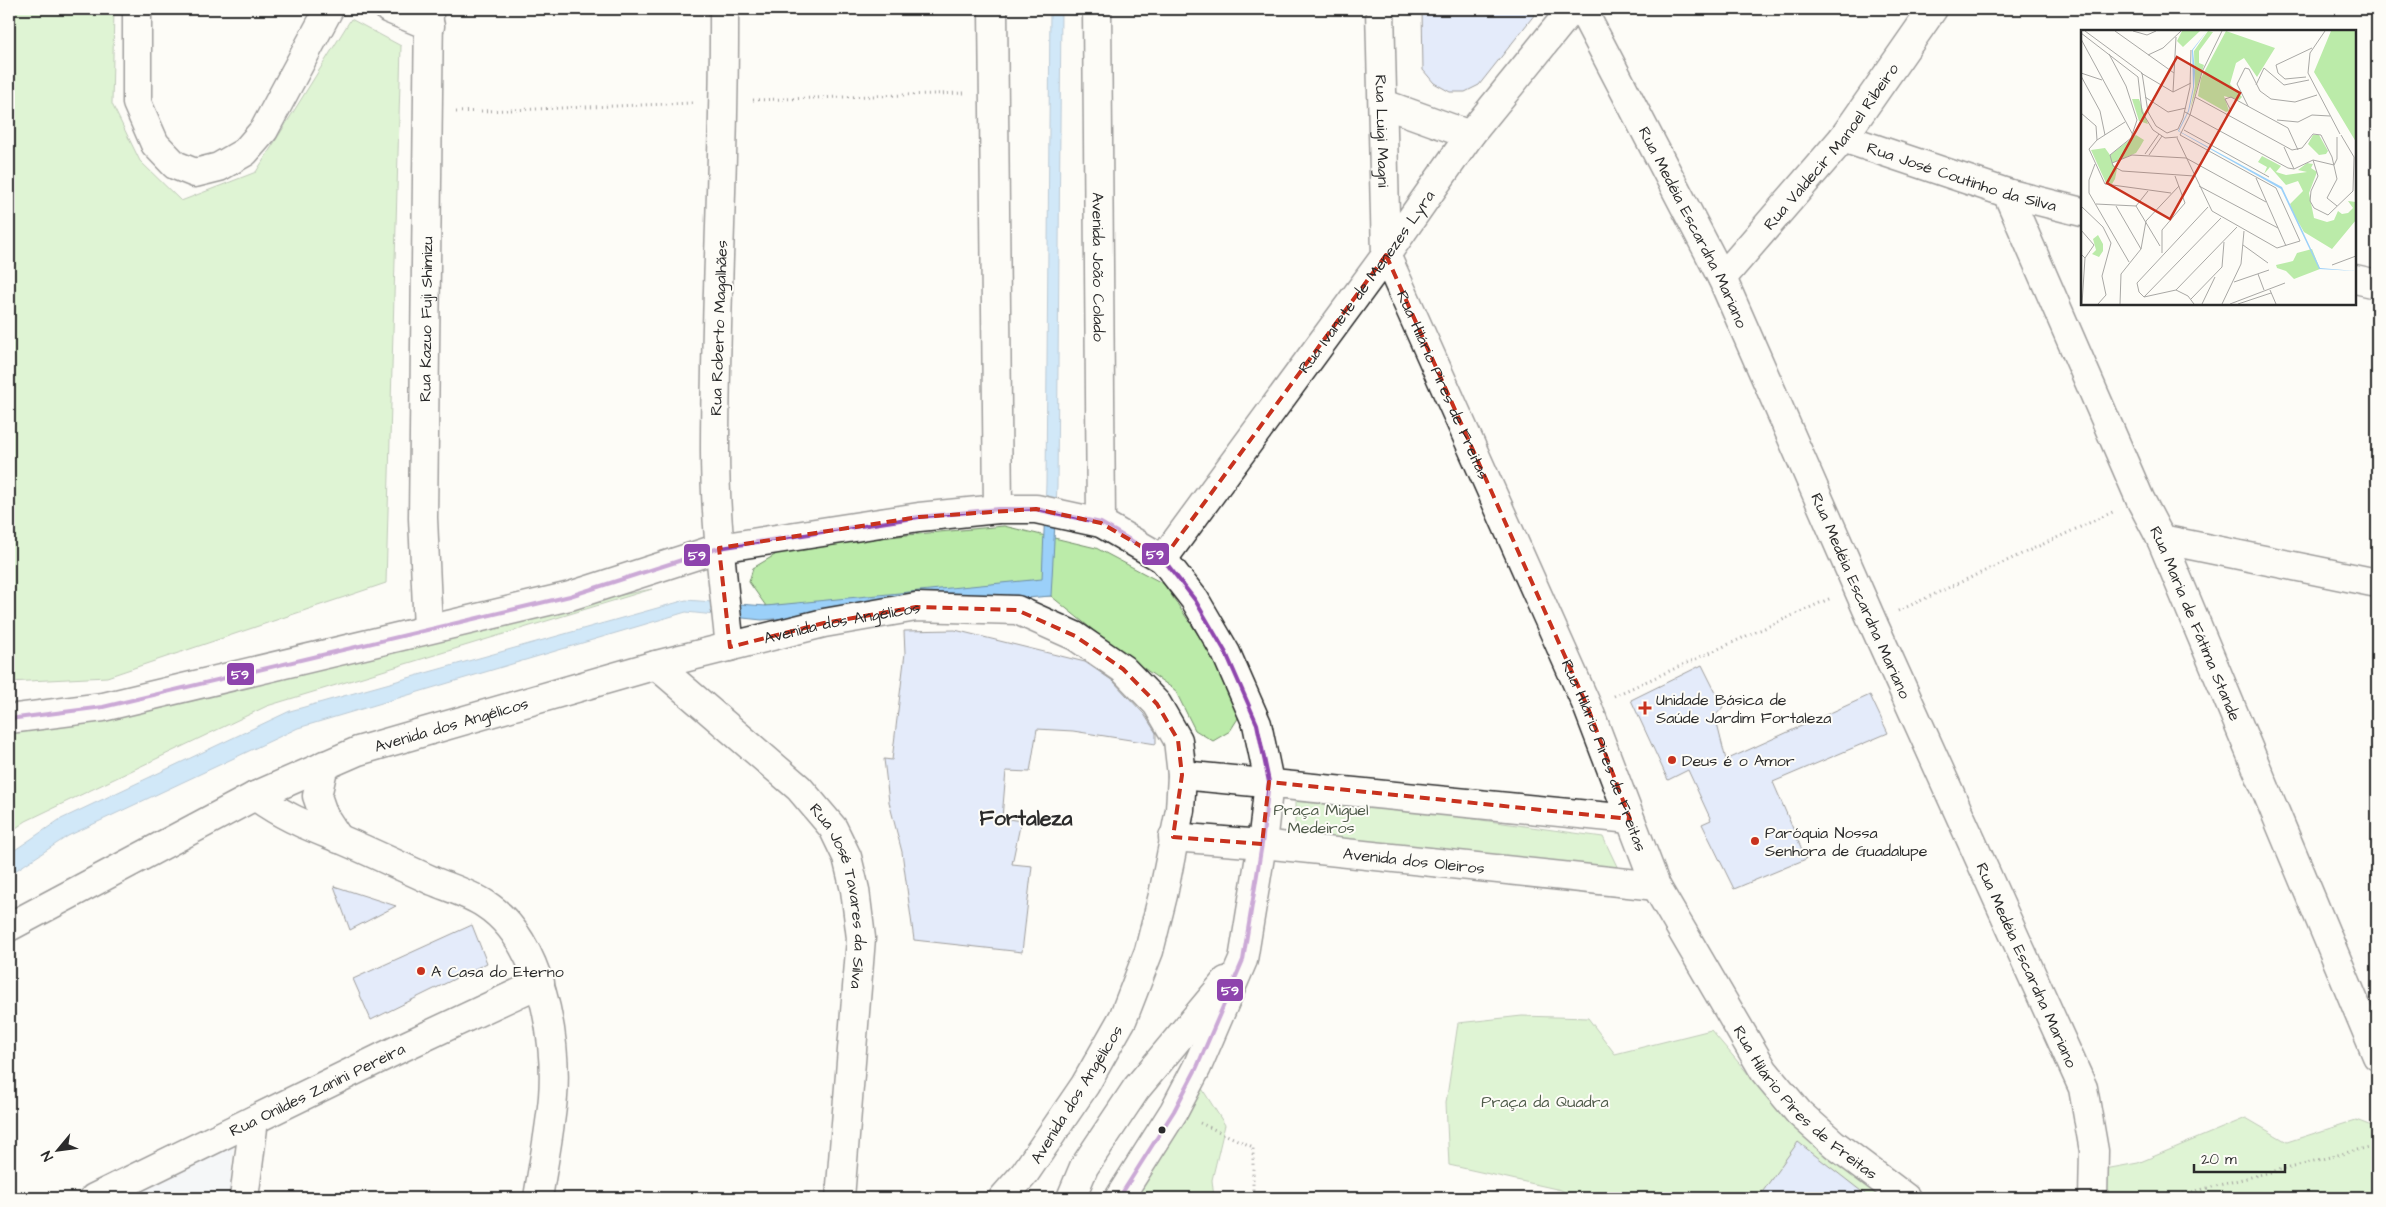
<svg xmlns="http://www.w3.org/2000/svg" width="2386" height="1207" viewBox="0 0 2386 1207" font-family="'Architects Daughter',sans-serif">
	<style>
		.built { fill: #ecf1f9 }
		.green { fill: #bbeba9; stroke: #738b6a }
		.water { fill: #9bd0f9; stroke: #6e8ea7 }
		.building { fill: #c5d7fd; stroke: #2b2b2b }
		.lines { fill: none; stroke-linecap: round; stroke-linejoin: round }
		.minor-casing { stroke: #2b2b2b; stroke-width: 31 }
		.path { stroke: #2b2b2b; stroke-width: 3; stroke-dasharray: 1 4; stroke-linecap: butt }
		.minor { stroke: #fdfcf7; stroke-width: 28 }
		.bus-1-casing { stroke: #fdfcf7; stroke-width: 8 }
		.bus-1 { stroke: #8e44ad; stroke-width: 4 }
		.marked { fill: none; stroke: #c8321e; stroke-width: 4; stroke-dasharray: 10 6; stroke-linejoin: round }
		.poi-dot { fill: #c8321e; stroke: #fdfcf7; stroke-width: 2 }
		.bus-dot { fill: #2b2b2b; stroke: #fdfcf7; stroke-width: 2 }
		.labels { text-anchor: middle; stroke-width: 4; stroke-linejoin: round; paint-order: stroke }
		.street-label { font-size: 16px; fill: #2b2b2b; stroke: #fdfcf7 }
		.poi-label { font-size: 16px; fill: #2b2b2b; stroke: #fdfcf7; text-anchor: start }
		.park-label { font-size: 16px; fill: #4f5b4a; stroke: #fdfcf7 }
		.district-label { font-size: 21px; font-weight: bold; fill: #2b2b2b; stroke: #fdfcf7 }
		.inset-road { fill: none; stroke: #a9a8a5; stroke-width: 1 }
		.view { fill: #c8321e; fill-opacity: 0.15; stroke: #c8321e; stroke-width: 2.5 }
		.inset-edge { fill: none; stroke: #2b2b2b; stroke-width: 2.5 }
		.line-badge { stroke: #fdfcf7; stroke-width: 2 }
		.badge-label { font-size: 14px; text-anchor: middle; font-weight: bold; fill: #fff }
	</style>
	<rect width="100%" height="100%" fill="#fdfcf7"/>
	<filter id="ink" filterUnits="userSpaceOnUse"><feTurbulence type="fractalNoise" baseFrequency=".02" numOctaves="2"/><feDisplacementMap in="SourceGraphic" scale="10" xChannelSelector="R" yChannelSelector="G"/><feConvolveMatrix kernelMatrix="1 2 1 2 8 2 1 2 1" color-interpolation-filters="sRGB"/></filter>
	<g filter="url(#ink)">
		<!-- built -->
		<polygon class="built" points="234,1140 229,1198 126,1198"/>
		<!-- green -->
		<g class="green">
			<polygon points="9,9 114,9 112,104 140,161 181,201 256,172 351,19 401,46 386,583 107,677 9,682"/>
			<polygon points="1004,526 1096,548 1164,584 1215,660 1242,712 1230,731 1213,741 1195,730 1175,690 1115,648 1051,596 929,595 766,606 749,582 753,568 785,549 907,535"/>
			<polygon points="652,589 267,706 26,821 9,833 9,717"/>
			<polygon points="1295,794 1603,837 1622,877 1295,835"/>
			<polygon points="1522,1016 1588,1018 1615,1054 1711,1030 1777,1108 1838,1161 1887,1198 1577,1198 1561,1190 1449,1165 1446,1103 1458,1023"/>
			<polygon points="1201,1087 1225,1125 1212,1180 1214,1198 1133,1198"/>
			<polygon points="2246,1118 2287,1142 2356,1120 2377,1128 2377,1198 2090,1198 2094,1171 2138,1163"/>
		</g>
		<!-- water -->
		<polygon class="water" points="1050,9 1061,9 1057,486 1051,596 762,620 686,612 298,728 68,836 9,875 9,854 59,820 290,711 686,600 766,606 1042,579 1046,484"/>
		<!-- building -->
		<g class="building">
			<polygon points="1422,9 1539,9 1479,85 1465,92 1450,92 1434,83 1423,70"/>
			<polygon points="955,630 1085,662 1113,681 1144,714 1156,733 1156,744 1073,731 1037,729 1030,772 1006,771 1002,818 1021,821 1012,864 1032,866 1022,952 914,940 902,852 889,802 884,759 892,760 905,653 904,631"/>
			<polygon points="1702,665 1723,707 1715,716 1726,760 1870,695 1888,733 1773,782 1806,859 1734,889 1702,824 1711,820 1688,770 1668,780 1631,700"/>
			<polygon points="334,886 396,906 350,930"/>
			<polygon points="472,925 487,963 371,1020 353,979"/>
			<polygon points="1798,1142 1870,1198 1758,1198"/>
		</g>
		<g class="lines">
			<!-- minor casing -->
			<g class="minor-casing">
				<g id="minor">
					<polyline points="137,9 137,103 155,144 175,165 195,173 219,167 245,152 264,130 329,9"/>
					<polyline points="389,9 430,26"/>
					<path d="M724,9C725,156 715,304 715,451C715,517 723,582 730,647"/>
					<polyline points="993,9 998,509"/>
					<path id="s1" d="M1097,9L1101,523"/>
					<path id="s2" d="M1380,9L1386,255L1588,708L1656,886L1764,1071L1799,1113L1834,1144L1906,1198"/>
					<path id="s3" d="M1582,9L1722,278L1873,623L2083,1088L2094,1151L2093,1198"/>
					<polyline points="1384,104 1470,135"/>
					<path id="s4" d="M1843,138L2007,193L2082,212"/>
					<path id="s5" d="M2007,193L2140,499L2161,539L2377,1056"/>
					<path id="s6" d="M1722,278L1843,138L1933,9"/>
					<polyline points="2355,279 2377,284"/>
					<polyline points="2161,539 2377,583"/>
					<path id="s7" d="M1163,559L1386,255L1470,135L1572,9"/>
					<path id="s8" d="M428,629L423,518L429,9"/>
					<path id="s9" d="M656,665L799,788L833,828L847,857L855,890L861,938L840,1198"/>
					<polyline points="9,719 103,707 570,596 719,548 919,517 998,509 1036,509 1101,523 1163,559 1195,600 1226,653 1257,724 1269,782 1262,844 1243,960 1197,1067 1174,1111 1119,1198"/>
					<polyline points="324,765 317,796 324,816 339,839"/>
					<polyline points="1182,775 1630,819"/>
					<path d="M255,796C286,818 306,825 340,839C371,852 402,867 433,881C450,888 470,894 485,904C540,939 558,1037 553,1097C550,1131 543,1165 538,1198"/>
					<path id="s10" d="M1173,837L1262,844L1656,886"/>
					<path id="s11" d="M9,927L255,796L358,751L656,665L824,623L916,607L1017,610L1075,636L1123,669L1157,704L1178,740L1182,775L1180,810L1163,895L1149,951L1123,1018L1085,1085L1025,1173L1003,1198"/>
					<path id="s12" d="M94,1198L403,1047L540,983"/>
					<polyline points="244,1198 254,1120"/>
					<polyline points="1071,1198 1084,1167 1136,1089 1226,981"/>
				</g>
			</g>
			<!-- path -->
			<g class="path">
				<polyline points="753,100 964,93"/>
				<polyline points="456,112 694,103"/>
				<polyline points="1898,611 2115,511"/>
				<polyline points="1614,696 1831,598"/>
				<polyline points="1200,1123 1253,1147 1253,1198"/>
				<polyline points="2168,1198 2377,1145"/>
			</g>
			<!-- minor -->
			<use href="#minor" class="minor"/>
			<!-- bus-1 casing -->
			<g class="bus-1-casing">
				<polyline id="bus-1" points="9,719 103,707 570,596 719,548 919,517 998,509 1036,509 1101,523 1163,559 1195,600 1226,653 1257,724 1269,782 1262,844 1243,960 1197,1067 1174,1111 1119,1198"/>
			</g>
			<!-- bus-1 -->
			<use href="#bus-1" class="bus-1"/>
		</g>
	</g>
	<!-- marked area -->
	<path d="M0 0H2386V1207H0ZM1386,255L1588,708L1630,819L1269,782L1262,844L1173,837L1182,775L1178,740L1157,704L1123,669L1075,636L1017,610L916,607L824,623L730,647L719,548L919,517L1036,509L1101,523L1163,559Z" fill="#fdfcf7" fill-opacity=".55" fill-rule="evenodd"/>
	<path class="marked" d="M1386,255L1588,708L1630,819L1269,782L1262,844L1173,837L1182,775L1178,740L1157,704L1123,669L1075,636L1017,610L916,607L824,623L730,647L719,548L919,517L1036,509L1101,523L1163,559Z"/>
	<!-- markers -->
	<g class="poi-dot">
		<path d="M1642.5 700.5h5v5h5v5h-5v5h-5v-5h-5v-5h5z"/>
		<circle cx="1672" cy="760" r="5"/>
		<circle cx="1755" cy="841" r="5"/>
		<circle cx="421" cy="971" r="5"/>
	</g>
	<circle class="bus-dot" cx="1162" cy="1130" r="4.5"/>
	<g class="labels">
		<!-- street labels -->
		<g class="street-label">
			<text dy="6" stroke="none"><textPath href="#s2" startOffset="122">Rua Luigi Magni</textPath></text>
			<text dy="6" stroke="none"><textPath href="#s6" startOffset="171">Rua Valdecir Manoel Ribeiro</textPath></text>
			<text dy="6" stroke="none"><textPath href="#s4" startOffset="125">Rua José Coutinho da Silva</textPath></text>
			<text dy="6" stroke="none"><textPath href="#s3" startOffset="245">Rua Medéia Escardna Mariano</textPath></text>
			<text dy="6" stroke="none"><textPath href="#s1" startOffset="258">Avenida João Colado</textPath></text>
			<text dy="6" stroke="none"><textPath href="#s7" startOffset="344">Rua Ivanete de Menezes Lyra</textPath></text>
			<text dy="6" stroke="none"><textPath href="#s8" startOffset="310">Rua Kazuo Fuji Shimizu</textPath></text>
			<text transform="translate(718 328) rotate(-88)" y="6">Rua Roberto Magalhães</text>
			<text dy="6" stroke="none"><textPath href="#s2" startOffset="388">Rua Hilário Pires de Freitas</textPath></text>
			<text dy="6" stroke="none"><textPath href="#s3" startOffset="650">Rua Medéia Escardna Mariano</textPath></text>
			<text dy="6" stroke="none"><textPath href="#s5" startOffset="470">Rua Maria de Fátima Stande</textPath></text>
			<text dy="6" stroke="none"><textPath href="#s11" startOffset="892">Avenida dos Angélicos</textPath></text>
			<text dy="6" stroke="none"><textPath href="#s11" startOffset="488">Avenida dos Angélicos</textPath></text>
			<text dy="6" stroke="none"><textPath href="#s2" startOffset="792">Rua Hilário Pires de Freitas</textPath></text>
			<text dy="6" stroke="none"><textPath href="#s10" startOffset="242">Avenida dos Oleiros</textPath></text>
			<text dy="6" stroke="none"><textPath href="#s9" startOffset="309">Rua José Tavares da Silva</textPath></text>
			<text dy="6" stroke="none"><textPath href="#s3" startOffset="1055">Rua Medéia Escardna Mariano</textPath></text>
			<text dy="6" stroke="none"><textPath href="#s12" startOffset="248">Rua Onildes Zanini Pereira</textPath></text>
			<text transform="translate(1076 1094) rotate(-58)" y="6">Avenida dos Angélicos</text>
			<text dy="6" stroke="none"><textPath href="#s2" startOffset="1198">Rua Hilário Pires de Freitas</textPath></text>
		</g>
		<!-- poi labels -->
		<g class="poi-label">
			<text x="1656" y="705">Unidade Básica de<tspan x="1656" dy="18">Saúde Jardim Fortaleza</tspan></text>
			<text x="1682" y="766">Deus é o Amor</text>
			<text x="1765" y="838">Paróquia Nossa<tspan x="1765" dy="18">Senhora de Guadalupe</tspan></text>
			<text x="431" y="977">A Casa do Eterno</text>
		</g>
		<!-- park labels -->
		<g class="park-label">
			<text x="1321" y="815">Praça Miguel<tspan x="1321" dy="18">Medeiros</tspan></text>
			<text x="1545" y="1107">Praça da Quadra</text>
		</g>
		<!-- district labels -->
		<g class="district-label">
			<text x="1026" y="825">Fortaleza</text>
		</g>
	</g>
	<!-- overview -->
	<g transform="translate(2081 30)">
		<rect width="275" height="275" fill="#fdfcf7"/>
		<path d="M101,1H119L102,17L96,11ZM127,1L132,2L118,21V33L123,35L109,80L114,56L113,21ZM145,1L194,18L176,47L163,28L155,33L149,54L161,67L158,70L143,66L148,81L145,82L117,66L120,48ZM250,1H275V112L233,42ZM51,69H58L67,94L58,91ZM55,105L63,110L59,117L55,123L31,133L36,139L34,149L31,154L25,153L10,120L24,118L29,125ZM232,105H238L247,121L245,124L238,125L227,114ZM181,126L200,136L195,142L205,145L226,142L217,140L226,133L232,134L230,138L236,142L228,163L233,188L246,192L253,190L257,181L261,184L267,183L272,178L267,171L275,172V190L251,219L223,202L211,181L209,174L222,161L217,151L205,155L189,137L183,144L186,137L177,132ZM17,205L22,214V221L18,227L11,224L15,220L12,209ZM231,219L239,239L213,249L205,241L196,238L195,235L212,231L216,223Z" fill="#bbeba9"/>
		<path d="M126,1L112,20L114,42L113,57L108,81L98,101L201,157L239,238L275,241L238,239L200,159L97,101L107,81L112,57L111,20Z" fill="#9bd0f9"/>
		<path class="inset-road" d="M4,1L61,43L67,82L75,96L86,103L97,99L102,88L109,57L110,20M34,1L93,43M52,1L66,5L75,1M244,1L229,23L227,43L259,104M0,3L57,47L61,82L72,100L84,108L97,107M0,9L52,105M28,24L45,56L56,90L50,108L29,125L32,136L41,141L113,146M67,25L82,18L100,1M0,43L21,50M60,43L92,62L110,53M0,46L19,81L24,105M225,47L204,49L197,43L195,35L231,18M175,55L183,38L203,55L228,50M92,62L95,7M64,67L87,82L105,78M114,67L211,120L221,118L232,104L240,105L251,127L256,149L246,168L256,176M167,76L156,54L164,38L168,39L179,61L190,69L214,72L236,65M104,82L207,138L213,139L232,130L253,135M0,83L15,96L16,110M145,85L150,81L144,69L150,67L207,98L217,120M196,90L217,92L231,85L249,86M44,92L16,110L8,119L24,154L90,163M103,100L188,147M99,105L109,85L121,42L141,1M260,105L273,127M96,108L131,181L196,218L219,211L195,158L99,105M203,117L213,139M64,124L78,104M68,125L81,106M232,130L237,146L230,161L229,171L233,178L247,185L272,161L273,127M31,133L51,125L105,128L185,172M14,134L8,150V163L48,232M253,135L256,129V107M175,148L205,216M118,156L197,198M15,174L55,176M0,176L22,197L30,213L21,246L25,265L17,274M35,176L60,219M55,176L79,216M55,176L67,161M0,200L13,215L4,228M162,215L187,233M81,223V200L104,173L94,146M0,224L4,228L1,274M251,235L275,226M177,244L183,260M153,252L188,240M95,260L156,197M189,260L195,274M63,267L140,188M110,269L141,237L143,212M39,274L40,244L60,219L65,191L98,156M113,274L107,266L95,260L63,267L58,262L56,253L127,177M121,274L134,247M141,274L160,234L163,201M149,274L204,253M157,274L190,263"/>
		<path class="view" d="M96,27L159,63L89,189L26,153Z"/>
		<rect width="275" height="275" class="inset-edge"/>
	</g>
	<g class="line-badge">
		<rect x="1141" y="542" width="29" height="24" rx="5" fill="#8e44ad"/>
		<rect x="683" y="543" width="28" height="24" rx="5" fill="#8e44ad"/>
		<rect x="226" y="662" width="29" height="24" rx="5" fill="#8e44ad"/>
		<rect x="1216" y="978" width="28" height="24" rx="5" fill="#8e44ad"/>
	</g>
	<g class="badge-label">
		<text x="1155" y="559">59</text>
		<text x="697" y="560">59</text>
		<text x="240" y="679">59</text>
		<text x="1230" y="995">59</text>
	</g>
	<!-- margin -->
	<rect width="2386" height="1207" fill="none" stroke="#fdfcf7" stroke-width="30"/>
	<rect x="15" y="15" width="2356" height="1177" fill="none" stroke="#2b2b2b" stroke-width="2" filter="url(#ink)"/>
	<!-- north arrow -->
	<g transform="translate(58 1150) rotate(241)" stroke="#fdfcf7" stroke-width="4" paint-order="stroke">
	<path d="M0-4L9 19L0 12L-9 19Z" fill="#2b2b2b"/>
	<text y="-8" font-size="14" font-weight="bold" text-anchor="middle" fill="#2b2b2b">N</text>
	</g>
	<!-- scale -->
	<path d="M2194 1164v8h91v-8" fill="none" stroke="#2b2b2b" stroke-width="2.5"/>
	<text x="2201" y="1164" font-size="15" fill="#2b2b2b" stroke="#fdfcf7" stroke-width="4" paint-order="stroke">20 m</text>
</svg>
